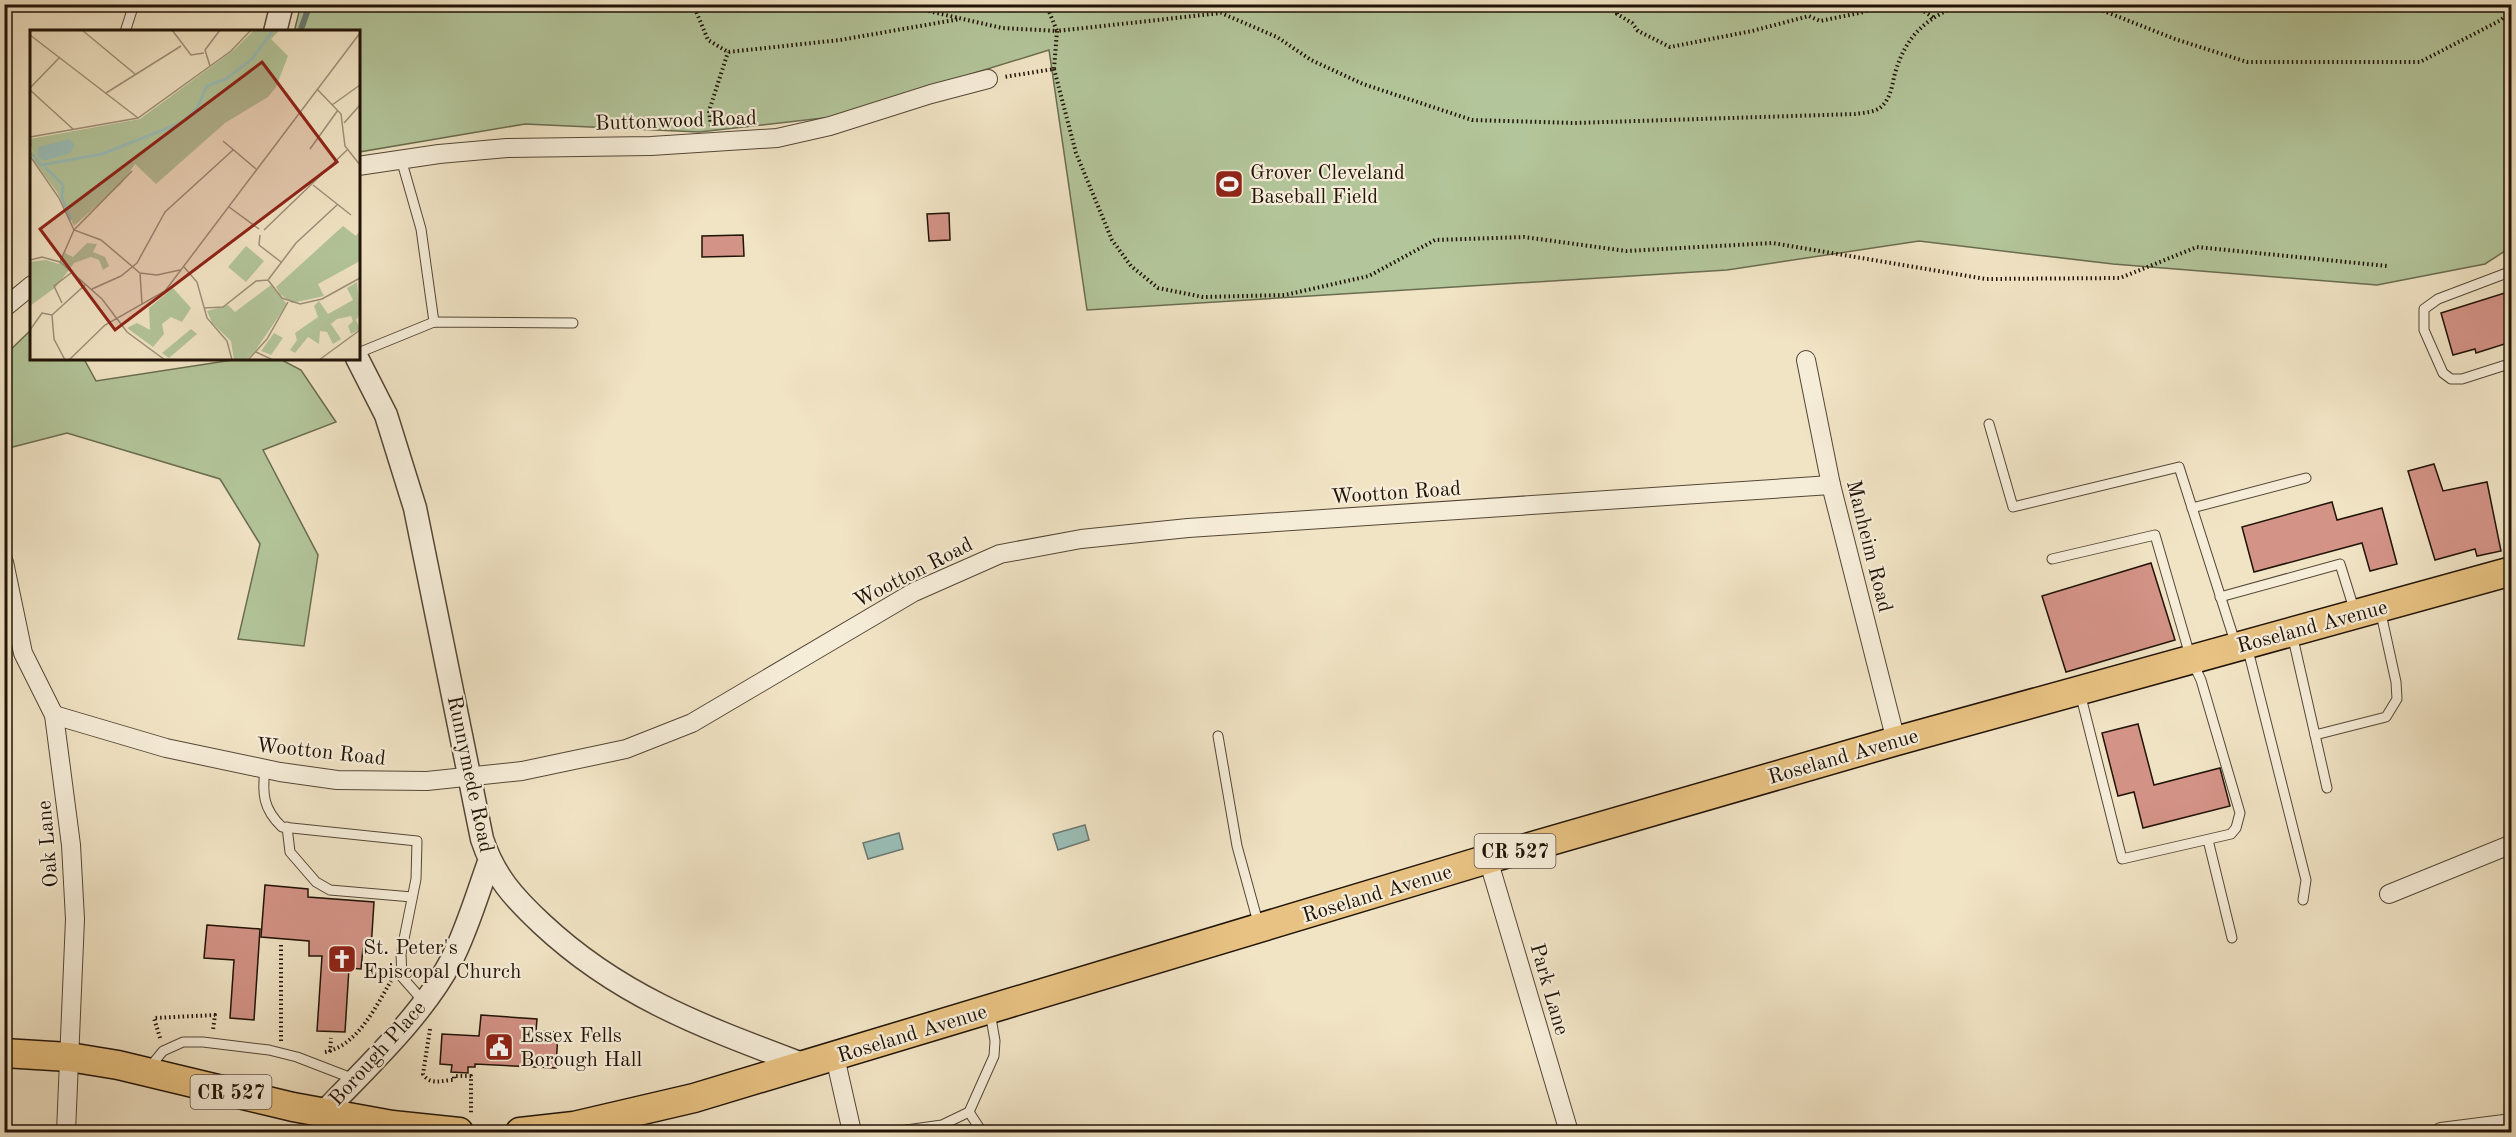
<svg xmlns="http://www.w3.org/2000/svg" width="2516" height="1137" viewBox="0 0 2516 1137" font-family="'Old Standard TT',serif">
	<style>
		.green { fill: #b3c59a; stroke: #6a6c50; stroke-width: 1.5 }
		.water { fill: #9bbeb7; stroke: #6a7a71; stroke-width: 1.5 }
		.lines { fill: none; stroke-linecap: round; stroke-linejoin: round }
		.stream { stroke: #6a7a71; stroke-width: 6 }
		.building { fill: #d49387; stroke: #201307; stroke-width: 1.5 }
		.service-casing { stroke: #544736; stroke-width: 11 }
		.minor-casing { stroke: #544736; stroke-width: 20 }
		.tertiary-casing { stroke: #544736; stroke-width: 25 }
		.primary-casing { stroke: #201307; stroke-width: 31 }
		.path { stroke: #201307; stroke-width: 4; stroke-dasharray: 1.5 3; stroke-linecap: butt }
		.service { stroke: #f6edd9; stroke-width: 9 }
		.minor { stroke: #f6edd9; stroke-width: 18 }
		.tertiary { stroke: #f6edd9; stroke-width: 22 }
		.primary { stroke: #e8c282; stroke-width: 28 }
		.labels { text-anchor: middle; stroke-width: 4.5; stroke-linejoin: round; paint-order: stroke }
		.shield { fill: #f6edd9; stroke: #605446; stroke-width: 1.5 }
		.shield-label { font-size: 20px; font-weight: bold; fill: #201307 }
		.street-label { font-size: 21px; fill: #201307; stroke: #f6edd9 }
		.poi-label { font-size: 21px; fill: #201307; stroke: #f6edd9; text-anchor: start }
		.inset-river { fill: none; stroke: #9bbeb7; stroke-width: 3 }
		.inset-road { fill: none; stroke: #9d9079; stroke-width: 1.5 }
		.view { fill: #8f2418; fill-opacity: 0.15; stroke: #8f2418; stroke-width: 3 }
		.inset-edge { fill: none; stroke: #201307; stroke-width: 3 }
	</style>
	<rect width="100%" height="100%" fill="#f1e4c5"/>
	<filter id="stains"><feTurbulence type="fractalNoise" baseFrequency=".00333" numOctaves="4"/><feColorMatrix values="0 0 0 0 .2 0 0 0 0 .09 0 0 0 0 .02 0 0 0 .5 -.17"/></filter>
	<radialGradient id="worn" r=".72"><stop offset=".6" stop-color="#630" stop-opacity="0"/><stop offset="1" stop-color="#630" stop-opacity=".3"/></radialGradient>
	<!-- green -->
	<g class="green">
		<polygon points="301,4 2511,5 2511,247 2485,264 2377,285 2113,264 1919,241 1727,270 1087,310 1049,50 832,117 699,132 525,124 359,152 358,32 294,32"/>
		<polygon points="31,330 32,358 84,359 96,381 239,359 280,359 301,370 336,422 263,450 318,555 304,646 238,639 260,544 220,479 67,433 5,449 5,355"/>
	</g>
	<!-- water -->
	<g class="water">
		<polygon points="1085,825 1089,840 1058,850 1053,834"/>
		<polygon points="899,833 903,849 868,859 863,843"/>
	</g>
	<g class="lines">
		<!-- stream -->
		<polyline class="stream" points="300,32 310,4"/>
	</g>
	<!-- building -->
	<g class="building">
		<polygon points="949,213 950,240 929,241 927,214"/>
		<polygon points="743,235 744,256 702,257 702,236"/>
		<polygon points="2511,291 2511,342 2476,353 2475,349 2453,355 2441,313"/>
		<polygon points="2434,464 2443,491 2487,482 2501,551 2477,556 2475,549 2435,560 2408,471"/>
		<polygon points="2332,502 2337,520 2382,508 2397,564 2370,571 2362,543 2254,572 2242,527"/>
		<polygon points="2151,563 2175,640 2066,672 2042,596"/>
		<polygon points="2138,724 2154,785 2220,768 2230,806 2143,828 2134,792 2118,796 2102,733"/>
		<polygon points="265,885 308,889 308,897 374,902 371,949 363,948 361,969 349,968 345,1032 317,1031 322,956 309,956 309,941 261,937"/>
		<polygon points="207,925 260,929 254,1020 230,1018 234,960 204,958"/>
		<polygon points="481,1015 537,1019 536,1031 558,1032 556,1068 475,1064 475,1067 468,1067 468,1073 451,1072 452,1065 440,1064 442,1034 479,1036"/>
	</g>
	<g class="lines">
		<!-- service casing -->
		<g class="service-casing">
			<g id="service">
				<polyline points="125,32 134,4"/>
				<polyline points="401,159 421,229 434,322"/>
				<polyline points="2512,271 2438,299 2424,309 2424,330 2443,373 2451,379 2462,379 2512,363"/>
				<polyline points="358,353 434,322 573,323"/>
				<polyline points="1989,424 2013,507 2179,467 2236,645"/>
				<polyline points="2192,508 2306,478"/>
				<polyline points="2052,559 2155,535 2191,659 2201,680 2240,813 2236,828 2231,834 2122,859 2080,693"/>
				<polyline points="2220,597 2340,564 2355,612"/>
				<polyline points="2292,634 2315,735 2386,717 2397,699 2396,682 2380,609"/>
				<polyline points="2247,646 2306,880 2303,900"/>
				<polyline points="2315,735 2327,788"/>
				<polyline points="1218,736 1237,846 1259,926"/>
				<path d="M265,769C262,793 263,809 282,827L417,841L416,879L401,954L402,977L424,1002"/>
				<polyline points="287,827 290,852 316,882 330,890 412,897"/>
				<polyline points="2208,840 2232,938"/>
				<polyline points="149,1068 163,1051 183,1042 203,1042 269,1050 297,1057 354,1079"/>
				<polyline points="969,1112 982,1132"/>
				<polyline points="851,1131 882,1132"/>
				<polyline points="892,1132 942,1125 969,1112 994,1056 995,1041 990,1012"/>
			</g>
		</g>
		<!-- minor casing -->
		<g class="minor-casing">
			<g id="minor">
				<polyline points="358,166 439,154 507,148 651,146 777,138 830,126 931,94 988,79"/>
				<polyline points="4,308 32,285"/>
				<polyline points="1806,360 1831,485 1896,741"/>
				<polyline points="4,562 23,653 54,715 71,845 75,919 66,1132"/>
				<polyline points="54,715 166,748 280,772 337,780 427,781 522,771 626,749 692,723 914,592 1000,554 1081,539 1188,528 1831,485"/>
				<polyline points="1488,859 1569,1132"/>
				<polyline points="2389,894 2512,844"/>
				<polyline points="835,1057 852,1132"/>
				<polyline points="2441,1132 2512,1123"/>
			</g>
		</g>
		<!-- tertiary casing -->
		<g class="tertiary-casing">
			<g id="tertiary">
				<polyline points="275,32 282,4"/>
				<path d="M357,358L386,415L415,508L482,839C494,876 514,898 542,924C620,997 704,1027 802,1064"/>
				<path d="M324,1112C366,1068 423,1015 451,961C467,930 477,895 489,862"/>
			</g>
		</g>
		<!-- primary casing -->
		<g class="primary-casing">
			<g id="primary">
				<polyline points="4,1053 69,1057 118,1065 293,1107 392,1125 459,1132"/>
				<polyline points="520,1132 574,1126 694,1098 1488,859 1896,741 2512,571"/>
			</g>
		</g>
		<!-- path -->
		<g class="path">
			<polyline points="693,4 708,40 728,52 840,40 960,19"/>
			<polyline points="898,4 1002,28 1057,31 1054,69 1004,77"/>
			<path d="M1046,4L1057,31L1221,13L1277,37L1311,60L1363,84L1472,120L1575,123L1855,114C1863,113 1876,112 1881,107C1891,98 1892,85 1895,73C1906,36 1926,17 1963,4"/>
			<polyline points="1617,4 1617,14 1632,23 1638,31 1670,47 1752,31 1809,16 1820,21 1864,12 1880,4"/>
			<polyline points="1913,4 1934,18"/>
			<polyline points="2086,4 2175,39 2247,62 2420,62 2501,20 2512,10"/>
			<polyline points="1054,69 1076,153 1112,240 1131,266 1158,288 1203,297 1285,295 1369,276 1435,240 1524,237 1626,251 1773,243 1986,279 2120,278 2197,247 2387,266"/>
			<polyline points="711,126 709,111 728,52"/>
			<path d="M430,1029L423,1074C430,1086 442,1080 454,1080V1076H471V1114"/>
			<polyline points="160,1038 154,1018 215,1015 213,1030"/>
			<polyline points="281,1041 281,942"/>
			<path d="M325,1052C357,1046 375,1008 391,981"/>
			<polyline points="330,1052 331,1038"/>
		</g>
		<!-- service -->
		<use href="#service" class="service"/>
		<!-- minor -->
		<use href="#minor" class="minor"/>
		<!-- tertiary -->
		<use href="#tertiary" class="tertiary"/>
		<!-- primary -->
		<use href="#primary" class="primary"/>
	</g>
	<!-- icons -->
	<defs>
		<g id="stadium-square" transform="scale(1.5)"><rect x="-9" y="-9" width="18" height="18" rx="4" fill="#8f2418" stroke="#f6edd9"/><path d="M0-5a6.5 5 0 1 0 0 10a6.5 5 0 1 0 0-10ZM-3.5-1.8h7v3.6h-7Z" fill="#fff"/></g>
		<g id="church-square" transform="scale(1.5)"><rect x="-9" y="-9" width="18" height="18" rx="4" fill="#8f2418" stroke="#f6edd9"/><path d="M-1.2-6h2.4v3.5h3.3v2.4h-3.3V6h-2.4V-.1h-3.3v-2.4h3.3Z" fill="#fff"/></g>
		<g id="civic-square" transform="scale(1.5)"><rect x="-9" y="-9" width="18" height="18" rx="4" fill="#8f2418" stroke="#f6edd9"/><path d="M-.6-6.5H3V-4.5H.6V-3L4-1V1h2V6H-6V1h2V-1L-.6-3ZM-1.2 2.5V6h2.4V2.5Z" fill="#fff"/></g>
	</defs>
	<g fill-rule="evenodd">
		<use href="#stadium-square" x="1229" y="184"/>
		<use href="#church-square" x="342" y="959"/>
		<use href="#civic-square" x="499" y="1047"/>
	</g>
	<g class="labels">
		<!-- shield labels -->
		<g class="shield">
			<rect x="1474.5" y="834" width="81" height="34" rx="4.5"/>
			<rect x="190.5" y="1075" width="81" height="34" rx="4.5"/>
		</g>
		<g class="shield-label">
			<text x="1515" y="858">CR 527</text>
			<text x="231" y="1099">CR 527</text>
		</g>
		<!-- street labels -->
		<g class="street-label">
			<text transform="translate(676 120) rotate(-2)" y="7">Buttonwood Road</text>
			<text transform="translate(1396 492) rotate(-4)" y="7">Wootton Road</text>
			<text transform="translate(1870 546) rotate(76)" y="7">Manheim Road</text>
			<text transform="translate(913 572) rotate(-27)" y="7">Wootton Road</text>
			<text transform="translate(2312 626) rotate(-15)" y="7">Roseland Avenue</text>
			<text transform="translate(321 751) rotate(6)" y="7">Wootton Road</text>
			<text transform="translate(1843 756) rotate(-16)" y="7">Roseland Avenue</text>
			<text transform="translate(471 774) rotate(78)" y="7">Runnymede Road</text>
			<text transform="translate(47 844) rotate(-95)" y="7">Oak Lane</text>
			<text transform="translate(1377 893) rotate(-17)" y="7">Roseland Avenue</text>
			<text transform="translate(1550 989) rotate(74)" y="7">Park Lane</text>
			<text transform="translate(912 1033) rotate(-17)" y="7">Roseland Avenue</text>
			<text transform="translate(377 1053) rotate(-48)" y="7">Borough Place</text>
		</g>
		<!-- poi labels -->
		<g class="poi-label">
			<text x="1250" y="179">Grover Cleveland<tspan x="1250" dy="24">Baseball Field</tspan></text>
			<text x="363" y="954">St. Peter's<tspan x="363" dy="24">Episcopal Church</tspan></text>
			<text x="520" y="1042">Essex Fells<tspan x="520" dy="24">Borough Hall</tspan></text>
		</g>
	</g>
	<!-- overview -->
	<g transform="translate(30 30)">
		<rect width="330" height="330" fill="#f1e4c5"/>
		<path d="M224,0H250L241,9L258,26L246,57L238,67L195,93L126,154L105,134L91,154L44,196L27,162L4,131L0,109L110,89L204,20ZM313,196L326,206L330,200V231L288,254L294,266L262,273L250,264L246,257ZM57,213L67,214L63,222L75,227L79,236L73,240L69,230L61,227L44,233L26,257L0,276V232L16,230L29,234L35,223L43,227ZM216,216L234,231L216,252L198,237ZM327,252L330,284L326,290L330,299L321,304L318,296L323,291L321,286L307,289L301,294L311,309L303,314L297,302L290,301L289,314L278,307L265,323L260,320L267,310L265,303L288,287L284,276L289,271L298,284L323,270L317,258ZM241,255L257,274L225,321L216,330H204L201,311L182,293L177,281L198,275L205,282ZM143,258L161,278L152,292L141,287L132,294L134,304L123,317L97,298L107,293L120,300L119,278ZM161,299L167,304L139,328L132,323ZM244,303L253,308L241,325L231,321Z" fill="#b3c59a"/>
		<path d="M40,109L45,115L41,123L13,131L7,125L8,117Z" fill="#9bbeb7"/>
		<path class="inset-river" d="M0,122L11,135L72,124L151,93L167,78L177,56L196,49L222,29L243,0M15,137L33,155L32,168L41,190"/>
		<path class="inset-road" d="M52,0L105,44M142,0L161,25L174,23M0,5L108,88M180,36L175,20L190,0M0,58L30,27M287,59L311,84L315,116L330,135M0,60L44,100M76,63L151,16M302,75L330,55M314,93L330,75M0,107L108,88L201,21L221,0M193,111L226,139M280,119L308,80M0,126L29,168L44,200L71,210L110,243L127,245L150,240M283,155L321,185M199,177L229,199M234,200L317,120M230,205L229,215L251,232M0,230L12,227L30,232L72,269L97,302L135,330M30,232L44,200L102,141M154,237L167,252L177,288L197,311L202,330M110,243L112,274M238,250L266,213L307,175M62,259L91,246L107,233L135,182L203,120M32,273L24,256L41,243M174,278L193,277L226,251L238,250L252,268L270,274L292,269L330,248M0,300L12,283L22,285M226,322L243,330M35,330L24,309L22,285L55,255M39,330L75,295L135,261L330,3M218,330L237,309L258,272M289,330L330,300"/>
		<path class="view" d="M232,32L307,132L85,300L10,199Z"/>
		<rect width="330" height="330" class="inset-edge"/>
	</g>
	<!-- margin -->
	<rect width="2516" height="1137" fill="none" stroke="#f1e4c5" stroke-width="24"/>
	<rect x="6" y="6" width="2504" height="1125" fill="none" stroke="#201307" stroke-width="3"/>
	<rect x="12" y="12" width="2492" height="1113" fill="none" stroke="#201307" stroke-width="1.5"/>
	<rect width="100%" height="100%" filter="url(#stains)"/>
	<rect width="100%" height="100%" fill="url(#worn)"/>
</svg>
